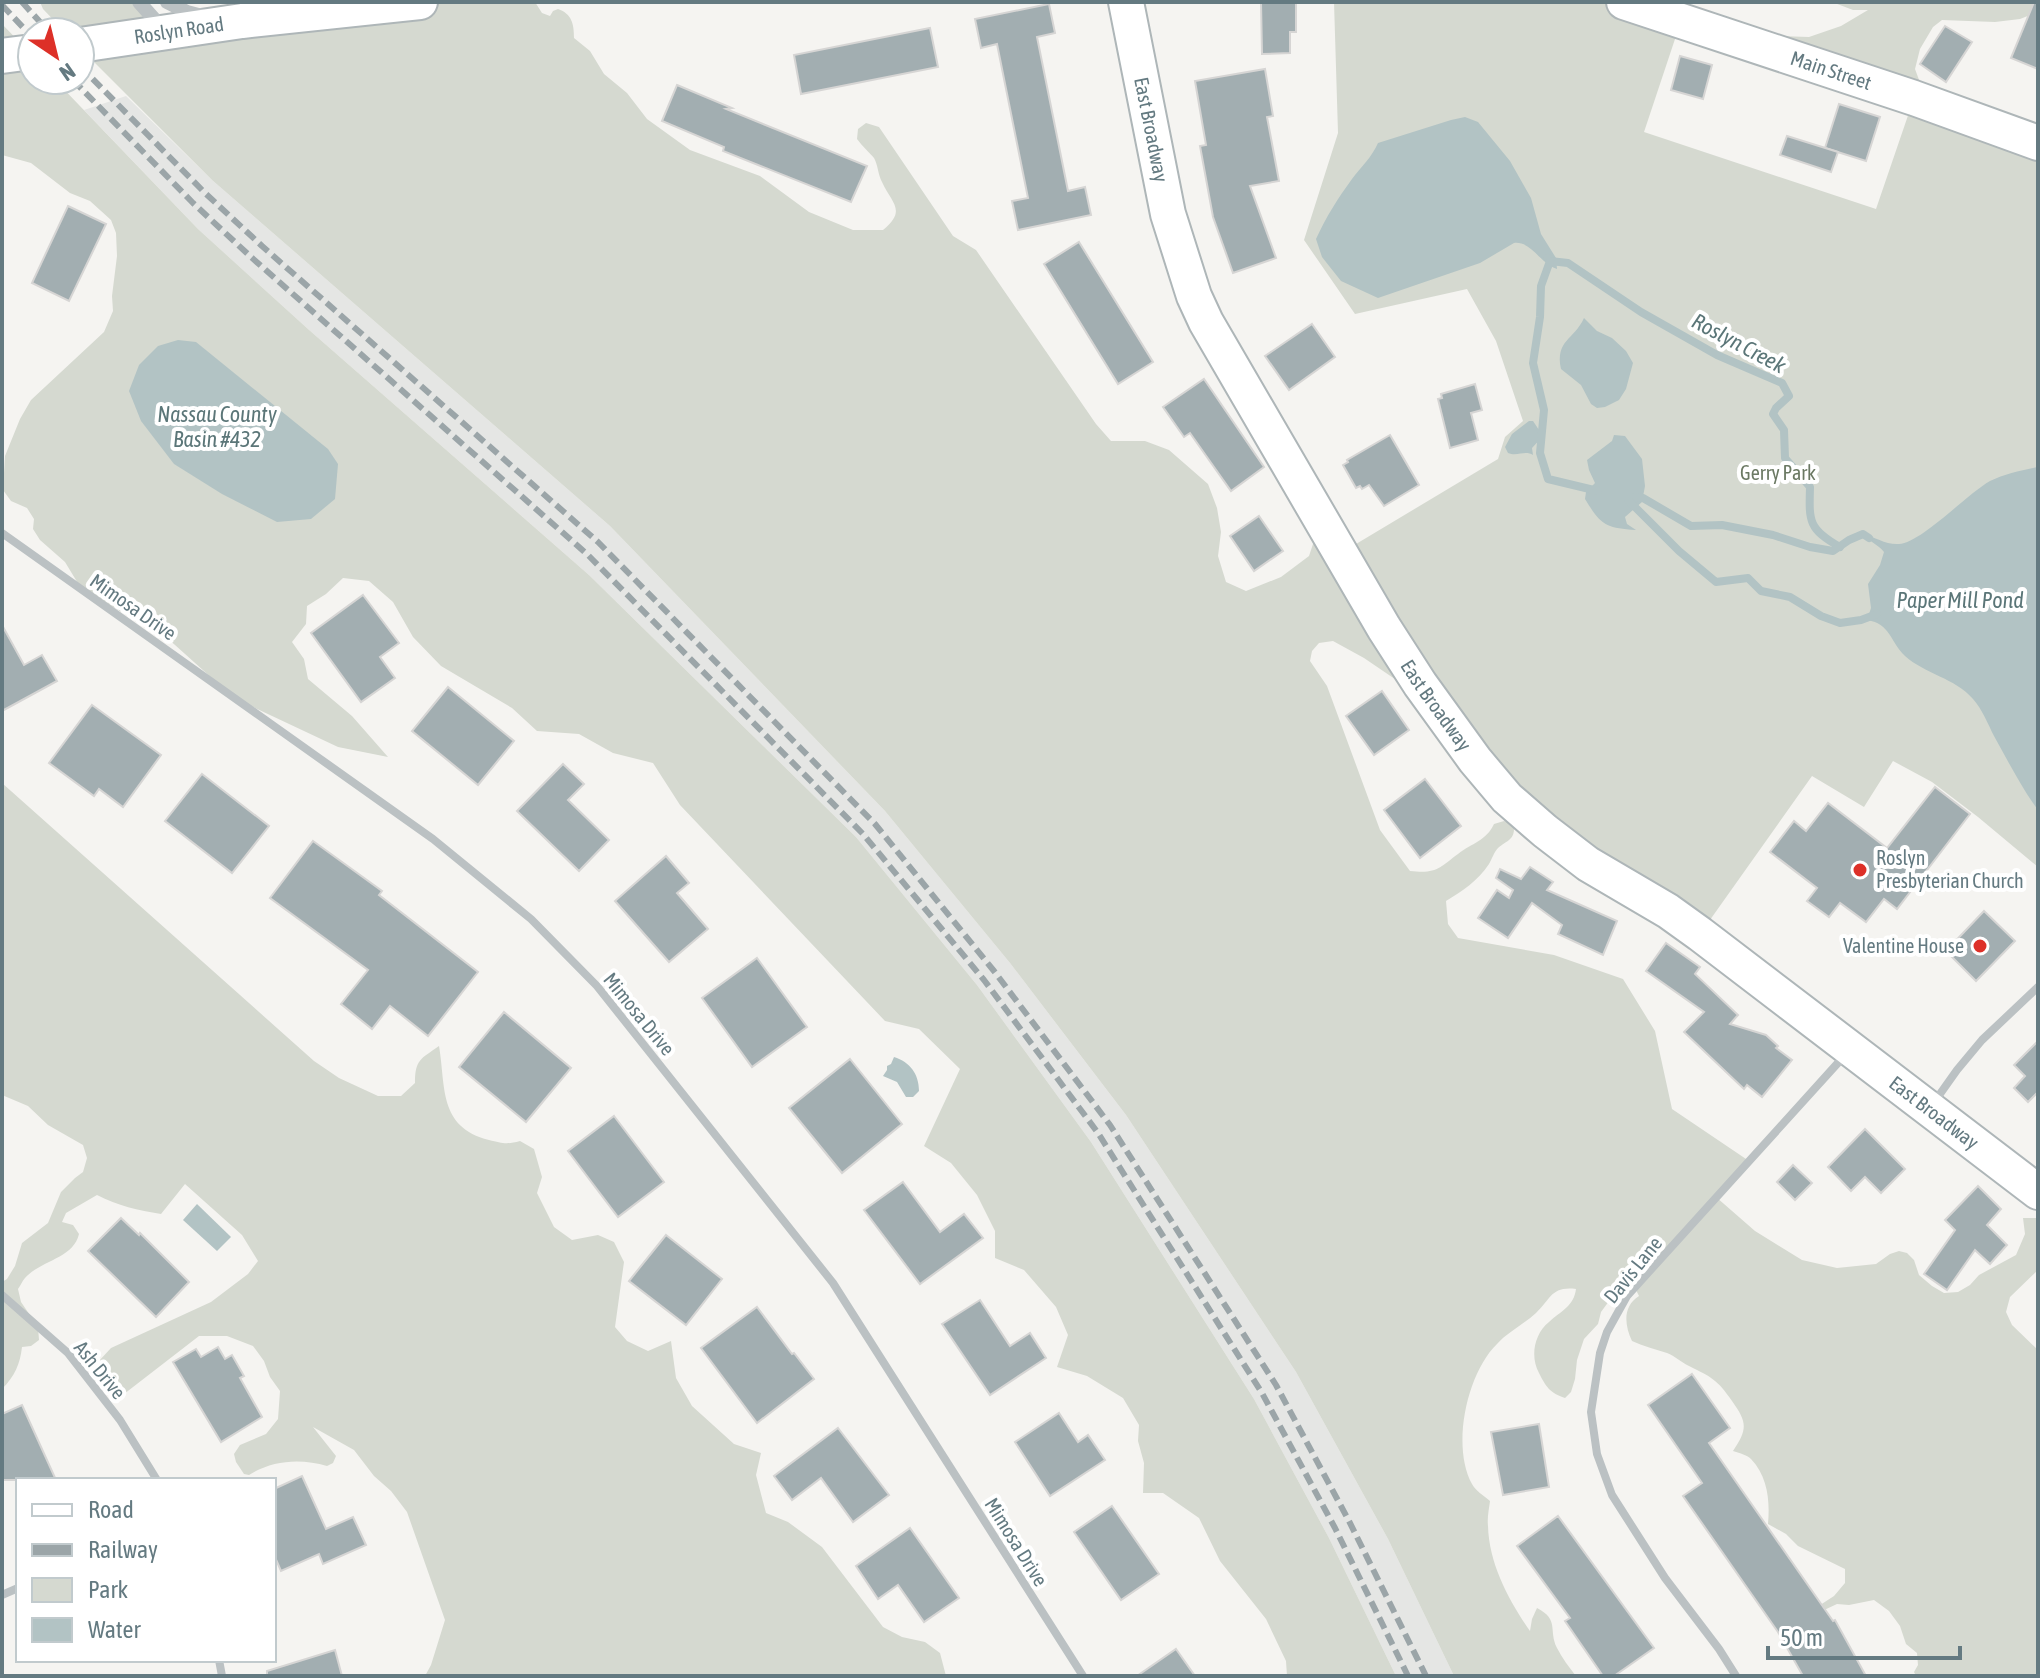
<svg xmlns="http://www.w3.org/2000/svg" width="2040" height="1678" viewBox="0 0 2040 1678" font-family="'Asap Condensed',sans-serif">
	<style>
		.built { fill: #e5e6e4 }
		.green { fill: #d5d9d0 }
		.water { fill: #b2c3c4 }
		.lines { fill: none; stroke-linecap: round; stroke-linejoin: round }
		.stream { stroke: #b2c3c4; stroke-width: 8 }
		.building { fill: #a2aeb1; stroke: #d6d5d4; stroke-width: 2 }
		.secondary-casing { stroke: #aeb6b8; stroke-width: 38 }
		.minor { stroke: #bbc1c3; stroke-width: 8 }
		.tertiary { stroke: #bbc1c3; stroke-width: 14 }
		.secondary { stroke: #fff; stroke-width: 34 }
		.rail { stroke: #9ba5a8; stroke-width: 6; stroke-dasharray: 12 6; stroke-linecap: butt }
		.poi-dot { fill: #dd3028; stroke: #fff; stroke-width: 3 }
		.labels { text-anchor: middle; stroke-width: 8; stroke-linejoin: round; paint-order: stroke }
		.street-label { font-size: 20px; fill: #647a81; stroke: #fff }
		.park-label { font-size: 20px; fill: #6b7963; stroke: #fff }
		.poi-label { font-size: 20px; fill: #647a81; stroke: #fff; text-anchor: start }
		.water-label { font-size: 22px; font-style: italic; fill: #5b7678; stroke: #fff }
	</style>
	<rect width="100%" height="100%" fill="#f5f4f1"/>
	<!-- built -->
	<polygon class="built" points="126,96 212,180 610,526 885,811 1010,963 1126,1115 1296,1372 1388,1539 1454,1676 1396,1676 1329,1538 1254,1399 1091,1142 977,985 856,837 589,575 308,329 198,229 84,110"/>
	<!-- green -->
	<g class="green">
		<path d="M40,2H139L167,32L419,2H535L542,13L550,16L553,11L558,9C572,14 574,24 574,38L590,51L604,74L627,93L647,119L690,150L760,176L809,212L853,230H883C907,210 892,204 882,182C878,175 878,165 874,158C870,153 862,146 857,139L858,129L866,123L879,127L953,236L976,250L1096,424L1111,441H1145L1169,450L1208,484L1217,508L1221,532L1218,556L1226,582L1246,591L1281,577L1309,556L1314,541L1341,553L1498,459L1505,437L1523,421L1496,341L1467,289L1355,314L1304,240L1338,133L1334,2H1624L1681,21L1644,132L1876,209L1914,98L1779,36L1809,37L1841,26L1868,10H1853L1832,2H2038V12L2020,19L1995,22L1942,20L1933,27L1920,49L1915,69L1922,88L2038,143V867L1978,817L1932,782L1893,761L1864,807L1812,776L1700,934L1588,864L1411,690L1364,658L1333,641L1319,643L1312,651L1310,661L1327,686L1380,830L1410,871C1437,874 1439,868 1458,854C1472,843 1486,841 1494,824L1504,821L1514,824C1515,840 1509,839 1498,848C1494,852 1492,859 1489,864C1478,881 1462,891 1446,901L1448,924L1458,938L1554,955L1623,979L1655,1031L1672,1109L1749,1161L1716,1197L1755,1231L1802,1260L1837,1268L1876,1264L1890,1254L1899,1251L1907,1253L1914,1260L1919,1275L1932,1286L1944,1293L1958,1292L1970,1285L1979,1275L2016,1255L2025,1234L2023,1218H2038V1270L2010,1297L2006,1312L2012,1325L2038,1350V1676H1940L1935,1674L1933,1676H1916L1914,1672L1918,1665L1917,1653L1906,1644L1900,1626L1889,1611L1874,1600L1849,1605L1837,1604L1822,1611H1811L1834,1596L1845,1583V1569L1798,1546L1786,1534L1768,1524C1770,1501 1768,1477 1751,1459C1747,1455 1739,1453 1733,1451C1748,1429 1747,1422 1732,1401C1717,1379 1711,1377 1689,1366C1681,1362 1675,1356 1667,1353C1655,1349 1643,1346 1632,1341C1624,1324 1623,1306 1639,1296L1633,1284L1612,1297L1601,1312L1598,1324L1584,1339L1577,1360L1575,1379L1571,1392L1565,1398C1550,1393 1546,1387 1539,1373C1530,1357 1534,1334 1549,1322C1561,1311 1574,1306 1576,1289C1551,1286 1551,1299 1536,1313C1524,1324 1508,1332 1497,1344C1467,1373 1451,1446 1472,1484C1475,1490 1484,1496 1490,1501C1489,1509 1487,1518 1488,1526C1489,1564 1509,1601 1530,1631L1532,1619L1537,1608C1560,1620 1548,1630 1557,1648C1562,1658 1569,1667 1576,1676H1454L1388,1539L1296,1372L1126,1115L1010,963L885,811L610,526L212,180L80,48V32H65L43,9Z"/>
		<polygon points="2,24 32,55 32,80 55,80 198,229 308,329 589,575 856,837 977,985 1091,1142 1254,1399 1329,1538 1396,1676 1287,1676 1286,1661 1266,1619 1220,1561 1199,1518 1163,1493 1143,1493 1144,1463 1138,1441 1139,1425 1123,1398 1087,1376 1057,1367 1068,1335 1056,1307 1024,1270 995,1258 995,1231 977,1195 951,1163 924,1146 960,1069 919,1029 885,1021 680,805 653,763 613,753 579,734 537,731 512,708 441,666 413,637 393,602 369,581 343,578 326,594 307,606 306,624 292,642 304,659 308,679 352,716 388,757 338,747 234,698 165,636 82,590 65,562 40,540 33,529 34,519 27,508 11,501 3,490 5,456 20,419 31,400 104,332 113,311 112,296 117,256 116,233 111,220 90,201 70,193 31,163 2,155"/>
		<path d="M2,783L314,1061L339,1078L378,1096H401L415,1083C415,1059 421,1059 439,1046C446,1087 438,1127 489,1140C502,1143 506,1145 520,1141L534,1149L542,1177L537,1193L554,1227L572,1240L598,1235L614,1242L624,1262L615,1327L627,1341L648,1351L671,1341L676,1378L692,1406L734,1444L761,1453L756,1475L766,1513L788,1522L822,1547L883,1627L902,1637L925,1642L940,1653L946,1676H425L431,1665L445,1620L407,1512L391,1491L374,1476L354,1450L313,1427L336,1456L333,1463L327,1466C301,1458 272,1460 249,1475L244,1474L236,1462L234,1454L240,1445L266,1434L278,1419L280,1391L270,1377L264,1361L253,1346L227,1336H199L124,1394L115,1395C103,1386 98,1377 98,1362L111,1348L211,1302L248,1274L258,1261L242,1235L185,1184L161,1214C138,1210 118,1206 97,1195L66,1213L62,1222L73,1225L79,1234C73,1259 41,1260 25,1278C22,1281 21,1285 18,1289L21,1302L38,1327L39,1340L31,1346L22,1347C20,1364 15,1376 2,1389V1282L7,1279L15,1266L22,1243L48,1223L61,1192L75,1178L83,1172L87,1158L83,1145L48,1125L28,1106L2,1095Z"/>
	</g>
	<!-- water -->
	<g class="water">
		<path d="M1465,117L1478,122L1510,161L1531,198L1541,234L1556,258L1557,269C1539,263 1532,241 1514,243L1480,263L1378,298L1341,281L1322,257L1316,239C1326,217 1338,198 1352,179C1361,167 1372,157 1378,143L1451,120Z"/>
		<path d="M1584,318L1597,331L1612,338L1626,351L1633,363L1626,389L1619,400L1605,407L1597,408L1591,404L1581,385L1561,369C1555,340 1574,340 1584,318Z"/>
		<polygon points="178,340 196,342 328,449 338,464 335,499 311,519 277,522 222,494 174,464 141,421 129,391 139,365 158,346"/>
		<path d="M1529,421H1533L1543,436L1532,448L1533,455C1525,450 1517,457 1508,453L1505,447L1512,434Z"/>
		<path d="M1614,435L1625,436L1642,459L1645,486L1642,502L1625,517L1627,524L1636,530C1605,528 1601,525 1585,499L1586,492L1595,483L1589,470L1587,460L1612,441Z"/>
		<path d="M2038,467V810C2021,787 2008,761 1994,736C1988,724 1982,709 1973,699C1955,678 1925,674 1905,656C1890,642 1891,624 1867,620L1871,608L1868,584L1880,565L1884,552C1878,544 1869,542 1863,534C1875,537 1886,545 1899,544C1921,543 1967,494 1990,481C2005,474 2022,470 2038,467Z"/>
		<path d="M894,1057C910,1062 919,1074 919,1091L913,1097H906L897,1082L883,1076L887,1070V1066L891,1064Z"/>
		<polygon points="197,1204 231,1237 217,1251 183,1220"/>
	</g>
	<g class="lines">
		<!-- stream -->
		<g class="stream">
			<path d="M1548,258L1550,261L1568,263L1641,312L1717,355L1782,383L1789,396L1776,408L1773,414L1784,430L1785,458L1810,487C1809,521 1808,529 1840,547"/>
			<polyline points="1550,261 1541,286 1540,317 1533,363 1544,410 1540,453 1548,479 1598,491"/>
			<polyline points="1635,497 1643,498 1691,526 1722,525 1773,535 1810,547 1833,551 1849,540 1863,534 1869,538"/>
			<polyline points="1629,501 1679,551 1716,582 1748,578 1761,591 1790,597 1821,616 1840,623 1861,620 1877,614"/>
		</g>
	</g>
	<!-- building -->
	<g class="building">
		<polygon points="1261,2 1296,2 1296,32 1290,32 1290,53 1262,54"/>
		<polygon points="2034,2 2038,2 2038,69 2011,58"/>
		<polygon points="1049,4 1055,33 1037,37 1068,191 1085,187 1091,215 1018,230 1012,201 1028,198 997,44 981,48 975,19"/>
		<polygon points="1945,26 1972,42 1946,82 1920,64"/>
		<polygon points="930,28 938,67 801,94 794,55"/>
		<polygon points="1680,56 1712,65 1703,99 1671,90"/>
		<polygon points="1265,69 1273,116 1267,117 1279,181 1250,186 1276,258 1233,273 1213,217 1200,146 1206,145 1195,81"/>
		<polygon points="677,85 732,108 726,109 867,166 851,202 723,151 724,147 662,121"/>
		<polygon points="1839,104 1880,117 1866,161 1825,148"/>
		<polygon points="1787,136 1838,152 1831,172 1780,155"/>
		<polygon points="68,206 106,224 69,301 32,283"/>
		<polygon points="1079,242 1153,362 1118,384 1044,264"/>
		<polygon points="1312,324 1335,357 1289,390 1265,356"/>
		<polygon points="1204,379 1264,467 1231,491 1190,433 1184,437 1163,407"/>
		<polygon points="1475,384 1482,410 1471,413 1478,440 1450,448 1438,399 1442,398 1441,394"/>
		<polygon points="1390,435 1419,485 1384,506 1369,485 1362,489 1360,486 1356,488 1343,465 1348,462 1347,460"/>
		<polygon points="1259,516 1283,551 1254,571 1230,536"/>
		<polygon points="363,595 399,643 380,657 395,678 361,702 311,633"/>
		<polygon points="2,625 24,665 42,655 57,681 2,711"/>
		<polygon points="448,687 514,741 478,785 412,731"/>
		<polygon points="1382,691 1409,730 1374,755 1346,716"/>
		<polygon points="92,705 161,755 123,807 99,789 94,796 49,763"/>
		<polygon points="563,764 584,784 568,800 609,840 579,871 517,811"/>
		<polygon points="202,774 269,826 232,873 165,821"/>
		<polygon points="1425,779 1461,826 1420,858 1384,810"/>
		<polygon points="1935,787 1970,814 1897,909 1884,899 1866,922 1840,903 1829,917 1807,901 1817,888 1770,852 1794,821 1806,831 1828,803 1887,848"/>
		<polygon points="313,841 382,891 379,895 478,972 428,1036 390,1006 372,1029 341,1004 368,970 270,898"/>
		<polygon points="666,856 689,883 677,893 708,929 669,962 615,901"/>
		<polygon points="1530,867 1553,882 1547,890 1617,921 1603,955 1558,934 1562,925 1532,903 1508,938 1478,918 1497,890 1509,898 1513,890 1496,878 1500,869 1521,879"/>
		<polygon points="1984,911 2015,941 1976,981 1946,951"/>
		<polygon points="1666,943 1700,967 1695,974 1738,1015 1730,1024 1766,1035 1778,1046 1776,1048 1792,1060 1762,1097 1747,1085 1744,1089 1684,1032 1704,1012 1646,971"/>
		<polygon points="757,958 807,1027 752,1067 702,998"/>
		<polygon points="504,1012 571,1068 526,1122 459,1067"/>
		<polygon points="2038,1041 2038,1092 2028,1102 2014,1088 2025,1076 2014,1065"/>
		<polygon points="850,1059 902,1124 842,1173 789,1108"/>
		<polygon points="614,1116 664,1182 618,1217 568,1151"/>
		<polygon points="1865,1129 1905,1169 1881,1193 1865,1177 1851,1191 1828,1167"/>
		<polygon points="1793,1165 1812,1183 1795,1200 1777,1182"/>
		<polygon points="903,1182 940,1232 964,1214 983,1238 920,1284 864,1210"/>
		<polygon points="1978,1186 2001,1209 1987,1225 2007,1245 1990,1264 1975,1250 1947,1290 1924,1274 1955,1230 1945,1220"/>
		<polygon points="121,1218 139,1235 140,1233 189,1282 156,1317 88,1251"/>
		<polygon points="666,1235 722,1279 686,1325 629,1281"/>
		<polygon points="980,1300 1010,1346 1030,1333 1046,1358 990,1395 942,1324"/>
		<polygon points="757,1307 792,1354 794,1353 814,1379 757,1423 701,1348"/>
		<polygon points="218,1347 225,1359 232,1355 244,1376 240,1378 262,1417 221,1442 173,1362 196,1349 201,1357"/>
		<polygon points="1692,1374 1730,1428 1709,1443 1833,1621 1835,1620 1866,1676 1803,1676 1778,1632 1683,1496 1702,1483 1648,1405"/>
		<polygon points="22,1405 56,1480 2,1480 2,1414"/>
		<polygon points="1059,1413 1078,1442 1088,1435 1105,1460 1050,1496 1015,1442"/>
		<polygon points="1539,1424 1549,1487 1503,1495 1491,1432"/>
		<polygon points="838,1428 889,1495 853,1522 821,1478 792,1500 774,1476"/>
		<polygon points="302,1476 326,1529 353,1517 366,1545 323,1564 319,1554 281,1571 274,1555 274,1489"/>
		<polygon points="1112,1506 1159,1574 1121,1600 1074,1532"/>
		<polygon points="1558,1516 1654,1648 1614,1676 1603,1676 1565,1621 1570,1618 1517,1546"/>
		<polygon points="910,1528 959,1598 924,1622 898,1585 878,1599 856,1566"/>
		<polygon points="1176,1649 1195,1676 1137,1676"/>
		<polygon points="335,1650 342,1676 267,1676 267,1671"/>
	</g>
	<g class="lines">
		<!-- secondary casing -->
		<g class="secondary-casing">
			<g id="secondary">
				<path id="s1" d="M1126,2L1168,214L1194,296L1206,322L1384,628L1420,684L1475,760L1507,798L1545,831L1588,864L1668,911L1700,934L2038,1192"/>
				<path id="s2" d="M1624,2L1914,98L2038,143"/>
				<path id="s3" d="M80,45L242,21L420,2"/>
				<polyline points="2,56 32,52"/>
			</g>
		</g>
		<!-- minor -->
		<g class="minor">
			<polyline points="2,533 433,839 531,919 597,986 833,1283 1083,1676"/>
			<polyline points="1935,1101 1957,1070 1982,1040 2038,987"/>
			<polyline points="2,1295 68,1353 120,1420 157,1480"/>
			<polyline points="2,1595 18,1588"/>
			<polyline points="219,1660 222,1676"/>
			<polyline points="1736,1676 1719,1649 1665,1578 1612,1495 1597,1454 1591,1412 1600,1353 1607,1332 1627,1296 1846,1054"/>
		</g>
		<!-- tertiary -->
		<g class="tertiary">
			<polyline points="139,2 163,29"/>
			<polyline points="167,2 187,12 206,17"/>
		</g>
		<!-- secondary -->
		<use href="#secondary" class="secondary"/>
		<!-- rail -->
		<g class="rail">
			<polyline points="22,2 49,32"/>
			<polyline points="2,5 32,37"/>
			<polyline points="80,66 204,192 262,246 598,542 875,824 994,971 1110,1125 1276,1385 1349,1521 1426,1676"/>
			<polyline points="73,80 193,203 251,257 588,555 863,834 984,980 1098,1133 1262,1393 1335,1528 1408,1676"/>
		</g>
	</g>
	<!-- markers -->
	<g class="poi-dot">
		<circle cx="1860" cy="870" r="8"/>
		<circle cx="1980" cy="946" r="8"/>
	</g>
	<g class="labels">
		<!-- street labels -->
		<g class="street-label">
			<text dy="7" stroke="none"><textPath href="#s3" startOffset="100">Roslyn Road</textPath></text>
			<text dy="7" stroke="none"><textPath href="#s2" startOffset="218">Main Street</textPath></text>
			<text dy="7" stroke="none"><textPath href="#s1" startOffset="130">East Broadway</textPath></text>
			<text transform="translate(133 607) rotate(35)" y="7">Mimosa Drive</text>
			<text dy="7" stroke="none"><textPath href="#s1" startOffset="778">East Broadway</textPath></text>
			<text transform="translate(639 1014) rotate(51)" y="7">Mimosa Drive</text>
			<text dy="7" stroke="none"><textPath href="#s1" startOffset="1426">East Broadway</textPath></text>
			<text transform="translate(1633 1270) rotate(-51)" y="7">Davis Lane</text>
			<text transform="translate(100 1370) rotate(51)" y="7">Ash Drive</text>
			<text transform="translate(1016 1542) rotate(58)" y="7">Mimosa Drive</text>
		</g>
		<!-- park labels -->
		<g class="park-label">
			<text x="1778" y="480">Gerry Park</text>
		</g>
		<!-- poi labels -->
		<g class="poi-label">
			<text x="1876" y="865">Roslyn<tspan x="1876" dy="23">Presbyterian Church</tspan></text>
			<text x="1964" y="953" text-anchor="end">Valentine House</text>
		</g>
		<!-- water labels -->
		<g class="water-label">
			<text transform="translate(1739 343) rotate(28)" y="8">Roslyn Creek</text>
			<text x="217" y="422">Nassau County<tspan x="217" dy="25">Basin #432</tspan></text>
			<text x="1960" y="608">Paper Mill Pond</text>
		</g>
	</g>
	<!-- border -->
	<rect width="2040" height="1678" fill="none" stroke="#647a81" stroke-width="8"/>
	<!-- legend -->
	<rect x="16" y="1478" width="260" height="184" fill="#ffffff" stroke="#c1cacd" stroke-width="2"/>
	<rect x="32" y="1504" width="40" height="12" fill="#ffffff" stroke="#c1cacd" stroke-width="2"/>
	<text x="88" y="1518" font-size="24" fill="#647a81">Road</text>
	<rect x="32" y="1544" width="40" height="12" fill="#9ba5a8" stroke="#c1cacd" stroke-width="2"/>
	<text x="88" y="1558" font-size="24" fill="#647a81">Railway</text>
	<rect x="32" y="1578" width="40" height="24" fill="#d5d9d0" stroke="#c1cacd" stroke-width="2"/>
	<text x="88" y="1598" font-size="24" fill="#647a81">Park</text>
	<rect x="32" y="1618" width="40" height="24" fill="#b2c3c4" stroke="#c1cacd" stroke-width="2"/>
	<text x="88" y="1638" font-size="24" fill="#647a81">Water</text>
	<!-- north arrow -->
	<g transform="translate(56 56) rotate(145)"><circle r="38" fill="#ffffff" stroke="#c1cacd" stroke-width="2"/>
	<path d="M0-6L14 30L0 20L-14 30Z" fill="#dd3028"/>
	<text y="-12" font-size="22" font-weight="bold" text-anchor="middle" fill="#647a81">N</text>
	</g>
	<!-- scale -->
	<path d="M1768 1646v12h192v-12" fill="none" stroke="#647a81" stroke-width="4"/>
	<text x="1780" y="1646" font-size="24" fill="#647a81" stroke="#ffffff" stroke-width="6" paint-order="stroke">50 m</text>
</svg>
